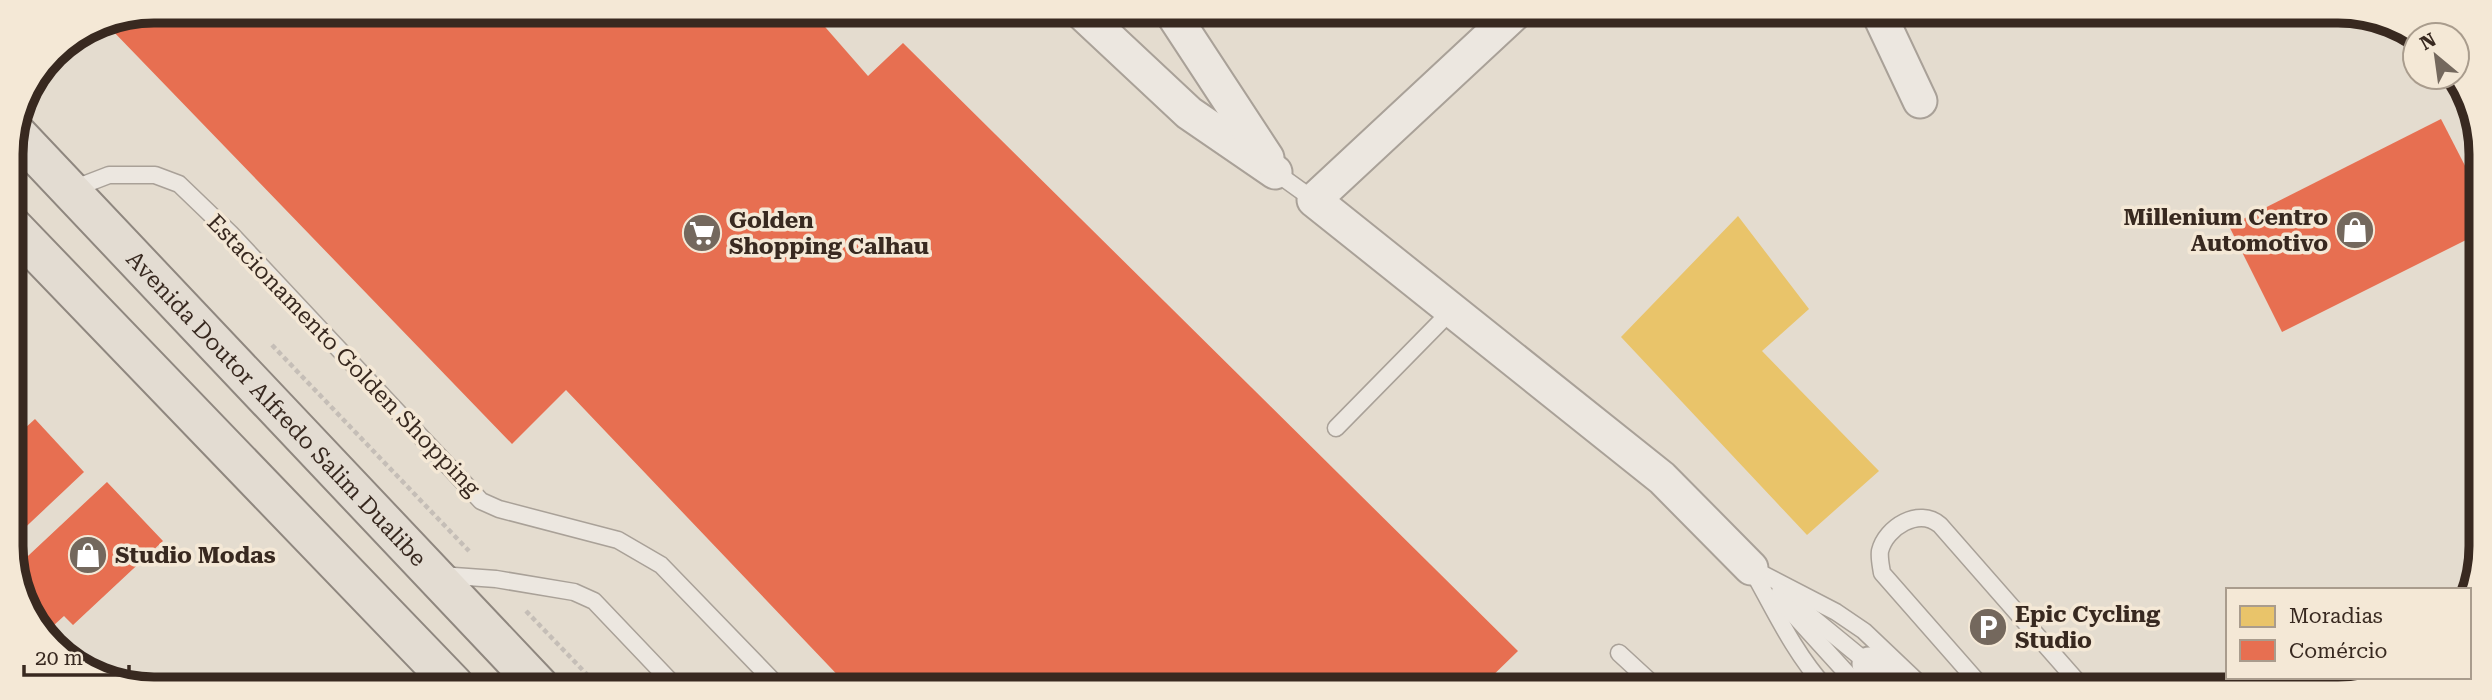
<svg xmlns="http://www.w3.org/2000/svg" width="2492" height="700" viewBox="0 0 2492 700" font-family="'Roboto Serif',serif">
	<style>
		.homes { fill: #e9c46a }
		.shops { fill: #e76f51 }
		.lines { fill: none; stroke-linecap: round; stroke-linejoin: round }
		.lane-casing { stroke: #a9a198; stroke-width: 19 }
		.street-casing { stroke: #a9a198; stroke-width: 37 }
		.primary-casing { stroke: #8f877f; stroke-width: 42 }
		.path { stroke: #c5beb7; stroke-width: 4.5; stroke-dasharray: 5 3.5; stroke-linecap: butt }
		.lane { stroke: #ece7e0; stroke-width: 16 }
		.street { stroke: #ece7e0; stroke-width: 33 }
		.primary { stroke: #e3dcd2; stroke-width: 38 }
		.labels { text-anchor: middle; stroke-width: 7; stroke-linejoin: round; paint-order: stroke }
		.poi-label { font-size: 23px; font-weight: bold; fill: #382920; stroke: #f4e8d6; text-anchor: start }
		.street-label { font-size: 23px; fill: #382920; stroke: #f4e8d6 }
		.rim { fill: none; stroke: #382920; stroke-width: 9 }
	</style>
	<rect width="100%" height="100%" fill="#e4dccf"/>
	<!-- homes -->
	<polygon class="homes" points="1738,216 1809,309 1762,351 1879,471 1807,535 1621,337"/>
	<!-- shops -->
	<g class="shops">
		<polygon points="154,11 812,12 868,76 903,43 1518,651 1481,687 848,686 566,390 512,444 110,28 121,17"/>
		<polygon points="2441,119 2479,193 2478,234 2282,332 2229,226"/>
		<polygon points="35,419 84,472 13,539 12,440"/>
		<polygon points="107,482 163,541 73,625 64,616 43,635 13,574 13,570"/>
	</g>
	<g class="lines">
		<!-- lane casing -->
		<g class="lane-casing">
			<g id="lane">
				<polyline points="45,63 64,45"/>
				<polyline points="1275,172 1314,200"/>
				<polyline points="70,190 109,175 155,175 179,184 230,233 481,501 499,509 618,540 661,565 778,686"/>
				<polyline points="1336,428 1452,310"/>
				<polyline points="1751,568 1836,612 1864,631 1924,688"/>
				<path d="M1751,568C1774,609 1794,653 1826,688"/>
				<polyline points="440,575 496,579 574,592 594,601 675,686"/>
				<polyline points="1780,591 1869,664"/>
				<polyline points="1781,601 1853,680"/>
				<polyline points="1619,653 1657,688"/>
				<path d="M1983,688L1882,573C1881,566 1879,558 1880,551C1886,527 1919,507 1940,525L2084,689"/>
			</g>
		</g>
		<!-- street casing -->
		<g class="street-casing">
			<g id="street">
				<polyline points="1081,12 1189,113 1275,172"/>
				<polyline points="1172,13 1267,158"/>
				<polyline points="1515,13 1314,200 1662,478 1751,568"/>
				<polyline points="1879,14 1920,101"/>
				<polyline points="1869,664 1893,688"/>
			</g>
		</g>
		<!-- primary casing -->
		<g class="primary-casing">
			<g id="primary">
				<path id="s1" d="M14,131L539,686"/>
				<polyline points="11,225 454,685"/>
			</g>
		</g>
		<!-- path -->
		<g class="path">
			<polyline points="26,89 36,99"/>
			<polyline points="272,345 469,551"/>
			<polyline points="526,611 598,686"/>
		</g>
		<!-- lane -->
		<use href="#lane" class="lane"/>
		<!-- street -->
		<use href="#street" class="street"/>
		<!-- primary -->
		<use href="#primary" class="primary"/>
	</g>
	<!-- icons -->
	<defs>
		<g id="shop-disc" transform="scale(2.0125)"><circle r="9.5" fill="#74685d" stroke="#f4e8d6"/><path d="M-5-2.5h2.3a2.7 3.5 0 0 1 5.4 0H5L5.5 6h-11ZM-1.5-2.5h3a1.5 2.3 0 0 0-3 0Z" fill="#fff"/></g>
		<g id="supermarket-disc" transform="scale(2.0125)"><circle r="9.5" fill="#74685d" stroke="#f4e8d6"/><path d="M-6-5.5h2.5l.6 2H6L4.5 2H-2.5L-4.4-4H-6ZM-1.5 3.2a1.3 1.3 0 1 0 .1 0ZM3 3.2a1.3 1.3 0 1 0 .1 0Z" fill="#fff"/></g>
		<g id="parking-disc" transform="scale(2.0125)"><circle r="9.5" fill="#74685d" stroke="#f4e8d6"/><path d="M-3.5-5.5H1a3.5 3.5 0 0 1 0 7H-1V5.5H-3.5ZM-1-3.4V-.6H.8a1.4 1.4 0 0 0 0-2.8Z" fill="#fff"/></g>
	</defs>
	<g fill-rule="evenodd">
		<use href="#shop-disc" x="2355" y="230"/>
		<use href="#supermarket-disc" x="702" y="233"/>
		<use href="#shop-disc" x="88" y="555"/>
		<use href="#parking-disc" x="1988" y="627"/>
	</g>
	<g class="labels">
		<!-- poi labels -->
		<g class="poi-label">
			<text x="2328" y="225" text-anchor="end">Millenium Centro<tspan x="2328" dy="26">Automotivo</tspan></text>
			<text x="729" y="228">Golden<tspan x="729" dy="26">Shopping Calhau</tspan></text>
			<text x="115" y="563">Studio Modas</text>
			<text x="2015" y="622">Epic Cycling<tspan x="2015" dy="26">Studio</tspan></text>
		</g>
		<!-- street labels -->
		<g class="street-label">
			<text transform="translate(344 355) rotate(46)" y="8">Estacionamento Golden Shopping</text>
			<text dy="8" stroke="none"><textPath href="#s1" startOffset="382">Avenida Doutor Alfredo Salim Dualibe</textPath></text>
		</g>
	</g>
	<!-- crop -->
	<path d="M0 0H2492V700H0ZM154 23H2338A131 131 0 0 1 2469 154V546A131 131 0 0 1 2338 677H154A131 131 0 0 1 23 546V154A131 131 0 0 1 154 23Z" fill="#f4e8d6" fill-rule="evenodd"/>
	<path class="rim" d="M154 23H2338A131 131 0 0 1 2469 154V546A131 131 0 0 1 2338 677H154A131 131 0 0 1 23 546V154A131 131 0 0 1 154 23Z"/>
	<!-- legend -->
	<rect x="2226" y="588" width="245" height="91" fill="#f4e8d6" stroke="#a99c8d" stroke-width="2"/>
	<rect x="2240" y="606" width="35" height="21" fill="#e9c46a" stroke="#a99c8d" stroke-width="2"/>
	<text x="2289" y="623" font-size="21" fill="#382920">Moradias</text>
	<rect x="2240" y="640" width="35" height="21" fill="#e76f51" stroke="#a99c8d" stroke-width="2"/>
	<text x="2289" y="658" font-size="21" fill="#382920">Comércio</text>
	<!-- north arrow -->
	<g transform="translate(2436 56) rotate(331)"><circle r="33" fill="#f4e8d6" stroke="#a99c8d" stroke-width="2"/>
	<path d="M0-5L12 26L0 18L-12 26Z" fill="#74685d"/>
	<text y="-10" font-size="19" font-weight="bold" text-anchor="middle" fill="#382920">N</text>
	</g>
	<!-- scale -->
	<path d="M24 665v10h105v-10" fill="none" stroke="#382920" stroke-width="3.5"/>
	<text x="35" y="665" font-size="21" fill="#382920" stroke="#f4e8d6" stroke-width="5" paint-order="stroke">20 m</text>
</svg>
